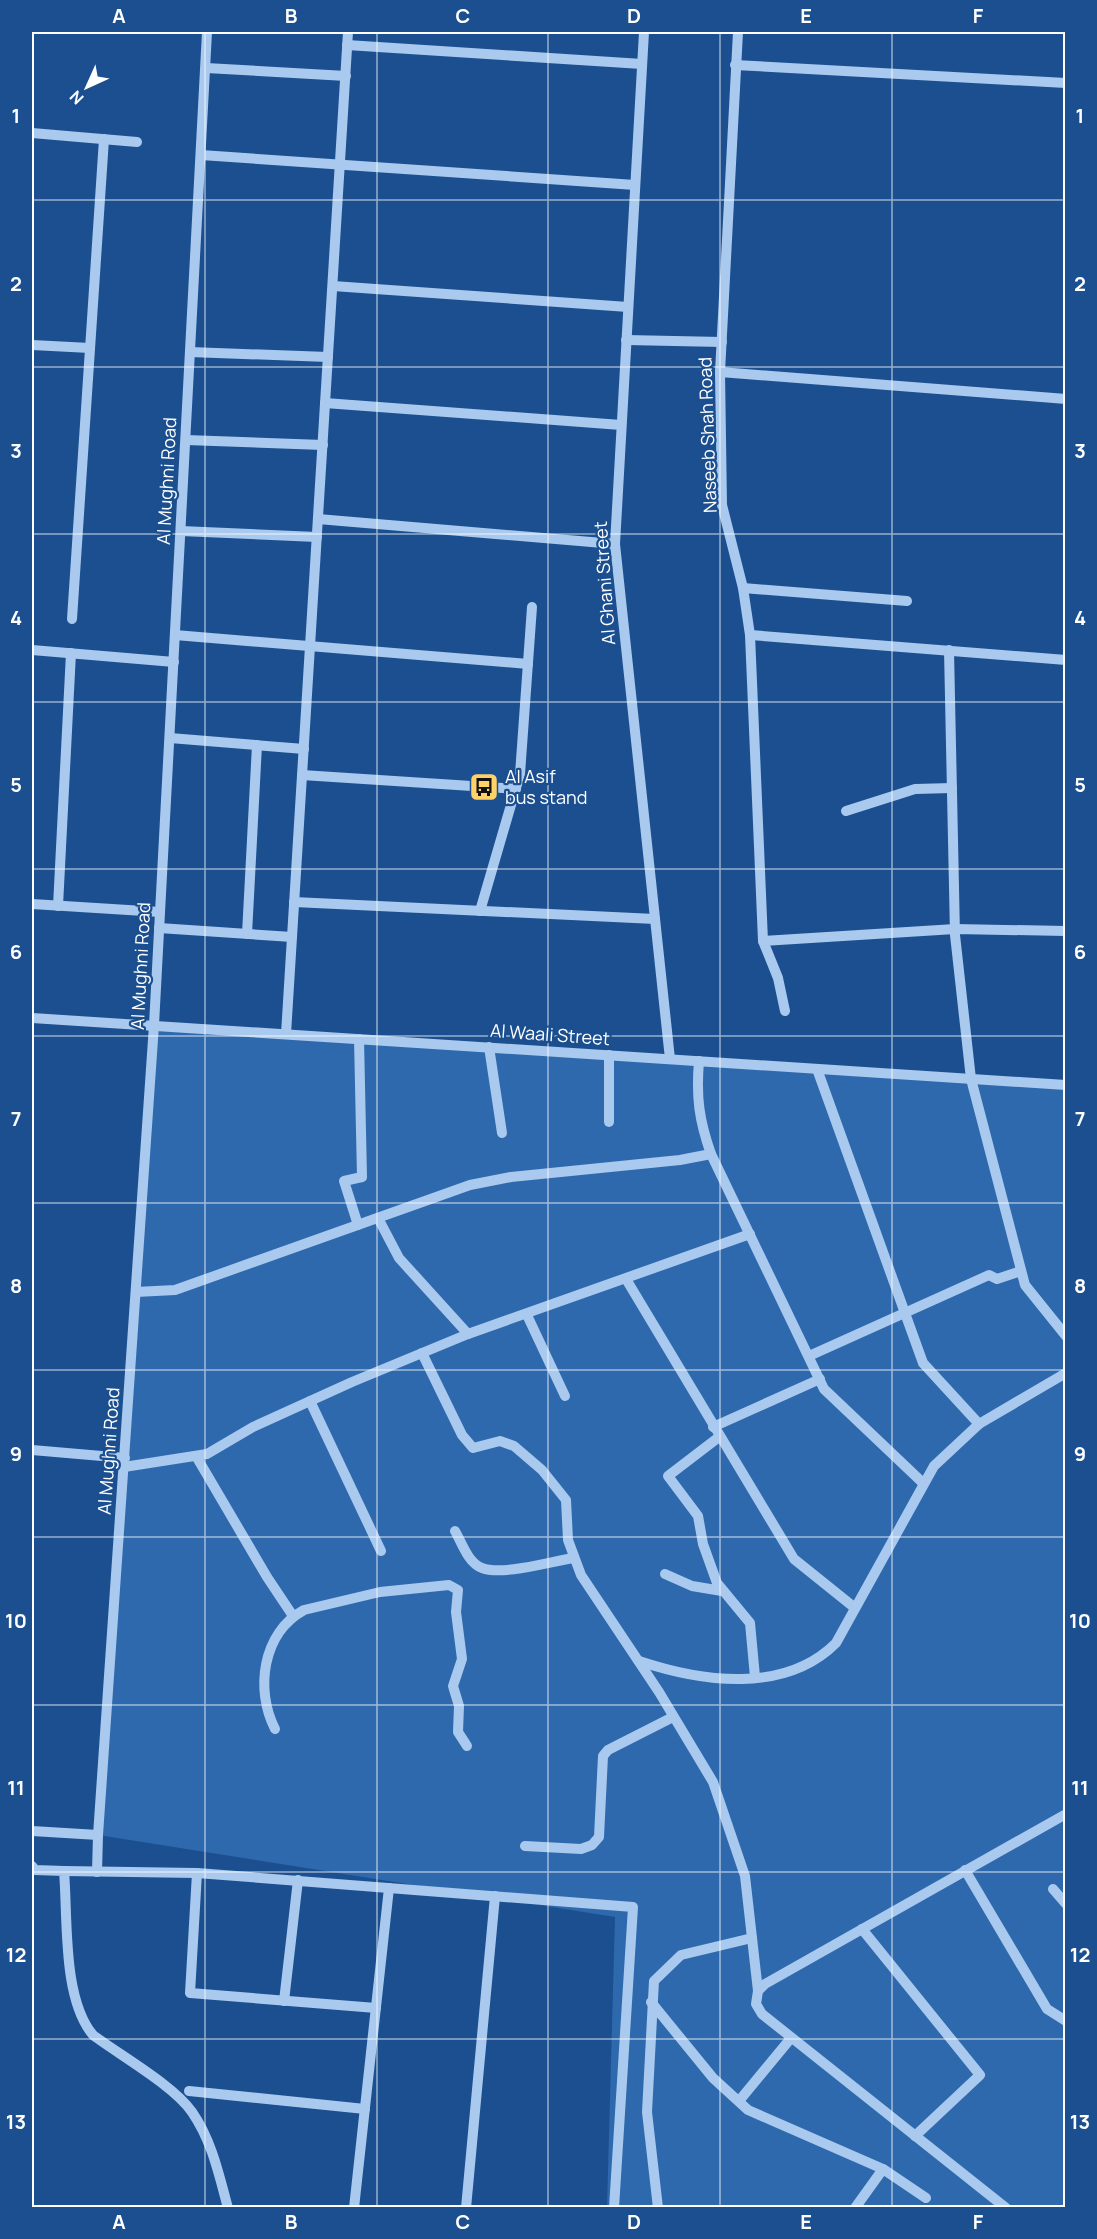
<svg xmlns="http://www.w3.org/2000/svg" width="1097" height="2239" viewBox="0 0 1097 2239" font-family="Manrope,sans-serif">
	<style>
		.green { fill: #2e69ad }
		.lines { fill: none; stroke-linecap: round; stroke-linejoin: round }
		.minor { stroke: #a9c9ee; stroke-width: 10 }
		.grid { fill: none; stroke: #fff; stroke-width: 1.5; stroke-opacity: 0.55 }
		.labels { text-anchor: middle; stroke-width: 4.5; stroke-linejoin: round; paint-order: stroke }
		.street-label { font-size: 18px; fill: #fff; stroke: #1b4f8f }
		.poi-label { font-size: 18px; fill: #fff; stroke: #1b4f8f; text-anchor: start }
		.neatline { fill: none; stroke: #fff; stroke-width: 2 }
		.grid-label { font-size: 20px; text-anchor: middle; font-weight: bold; fill: #fff }
	</style>
	<rect width="100%" height="100%" fill="#1b4f8f"/>
	<!-- green -->
	<polygon class="green" points="154,1025 1065,1084 1065,2207 607,2207 615,1917 98,1835"/>
	<g class="lines">
		<!-- minor -->
		<g class="minor">
			<polyline points="644,32 615,544 670,1059"/>
			<polyline points="738,32 720,372 722,505 743,588 750,635 763,941 778,978 785,1011"/>
			<polyline points="347,45 642,64"/>
			<polyline points="735,65 1066,83"/>
			<polyline points="206,68 346,76"/>
			<polyline points="32,133 137,142"/>
			<polyline points="201,155 635,185"/>
			<polyline points="333,286 628,307"/>
			<polyline points="626,340 722,342"/>
			<polyline points="32,345 90,348"/>
			<polyline points="190,352 328,357"/>
			<polyline points="720,372 1066,399"/>
			<polyline points="325,403 621,425"/>
			<polyline points="186,440 323,445"/>
			<polyline points="318,519 615,544"/>
			<polyline points="181,531 317,537"/>
			<polyline points="743,588 907,601"/>
			<polyline points="72,619 104,139"/>
			<polyline points="175,635 528,664"/>
			<polyline points="750,635 1066,660"/>
			<polyline points="32,650 174,662"/>
			<polyline points="949,650 955,935 971,1079 1025,1285 1066,1336"/>
			<polyline points="170,738 304,749"/>
			<polyline points="302,775 516,789"/>
			<polyline points="846,811 915,789 952,788"/>
			<polyline points="294,902 655,919"/>
			<polyline points="32,904 160,912"/>
			<polyline points="58,906 71,653"/>
			<polyline points="480,911 520,774 532,607"/>
			<polyline points="159,928 292,937"/>
			<polyline points="247,934 257,745"/>
			<polyline points="763,941 955,929 1066,931"/>
			<polyline points="32,1018 1066,1085"/>
			<polyline points="286,1034 348,32"/>
			<polyline points="489,1047 502,1133"/>
			<polyline points="609,1055 609,1122"/>
			<path d="M699,1061C696,1097 699,1120 711,1154L824,1389L923,1483"/>
			<polyline points="817,1069 923,1363 979,1424"/>
			<polyline points="378,1218 399,1258 468,1334"/>
			<polyline points="358,1225 344,1181 362,1177 359,1039"/>
			<polyline points="626,1279 794,1559 855,1608"/>
			<polyline points="136,1292 175,1290 470,1185 511,1177 680,1160 711,1154"/>
			<polyline points="527,1315 565,1396"/>
			<polyline points="422,1353 462,1435 473,1448 500,1441 514,1446 542,1470 566,1500 568,1540 581,1575 659,1692 713,1782 745,1876 758,1991"/>
			<polyline points="809,1356 989,1275 997,1279 1021,1271"/>
			<polyline points="310,1401 381,1551"/>
			<polyline points="713,1427 820,1379"/>
			<polyline points="719,1437 668,1476 698,1516 703,1544 717,1583 750,1623 755,1677"/>
			<polyline points="32,1450 125,1458"/>
			<polyline points="196,1456 267,1577 293,1616"/>
			<polyline points="124,1467 207,1454 253,1427 352,1382 468,1334 750,1234"/>
			<path d="M455,1531C462,1543 468,1563 482,1568C503,1576 552,1561 574,1558"/>
			<polyline points="665,1574 692,1586 722,1591"/>
			<path d="M639,1661C702,1682 785,1694 836,1643L934,1466L979,1424L1066,1373"/>
			<path d="M275,1729C255,1690 262,1633 304,1610L380,1592L449,1585L458,1590L456,1612L462,1659L453,1686L459,1706L458,1732L467,1746"/>
			<polyline points="32,1831 98,1835 154,1025 207,32"/>
			<polyline points="525,1846 581,1849 592,1845 599,1837 603,1756 608,1750 673,1717"/>
			<path d="M32,1866L35,1870L64,1871C68,1918 62,1998 93,2035C121,2056 173,2085 192,2112C212,2141 219,2175 228,2208"/>
			<polyline points="965,1870 1047,2009 1066,2021"/>
			<polyline points="64,1871 197,1873 633,1907 614,2208"/>
			<polyline points="97,1872 98,1835"/>
			<polyline points="197,1873 190,1993 376,2008"/>
			<polyline points="1053,1889 1066,1904"/>
			<polyline points="862,1929 980,2075 915,2136"/>
			<polyline points="284,2001 298,1880"/>
			<polyline points="651,2002 713,2078 748,2110 883,2169 926,2198"/>
			<polyline points="189,2091 365,2109"/>
			<polyline points="739,2101 791,2038"/>
			<polyline points="354,2208 389,1888"/>
			<polyline points="466,2208 495,1896"/>
			<polyline points="658,2208 647,2112 654,1981 681,1955 752,1938"/>
			<polyline points="855,2208 883,2169"/>
			<polyline points="1006,2208 762,2014 756,2004 758,1991 765,1984 1066,1814"/>
		</g>
	</g>
	<!-- grid -->
	<path class="grid" d="M205,32V2208M377,32V2208M548,32V2208M720,32V2208M892,32V2208M32,200H1066M32,367H1066M32,534H1066M32,702H1066M32,869H1066M32,1036H1066M32,1203H1066M32,1370H1066M32,1537H1066M32,1705H1066M32,1872H1066M32,2039H1066"/>
	<!-- icons -->
	<defs>
		<g id="bus-square" transform="scale(1.5)"><rect x="-9" y="-9" width="18" height="18" rx="4" fill="#ffd166" stroke="#1b4f8f"/><path d="M-5-6H5V4H4V6H2V4H-2V6H-4V4H-5ZM-3.5-4V0h7V-4ZM-3.5 1.2v1.5H-2V1.2ZM2 1.2v1.5H3.5V1.2Z" fill="#111"/></g>
	</defs>
	<g fill-rule="evenodd">
		<use href="#bus-square" x="484" y="787"/>
	</g>
	<g class="labels">
		<!-- street labels -->
		<g class="street-label">
			<text transform="translate(708 435) rotate(-92)" y="6">Naseeb Shah Road</text>
			<text transform="translate(167 481) rotate(-87)" y="6">Al Mughni Road</text>
			<text transform="translate(605 583) rotate(-94)" y="6">Al Ghani Street</text>
			<text transform="translate(141 966) rotate(-87)" y="6">Al Mughni Road</text>
			<text transform="translate(550 1035) rotate(4)" y="6">Al Waali Street</text>
			<text transform="translate(109 1451) rotate(-86)" y="6">Al Mughni Road</text>
		</g>
		<!-- poi labels -->
		<g class="poi-label">
			<text x="505" y="783">Al Asif<tspan x="505" dy="21">bus stand</tspan></text>
		</g>
	</g>
	<!-- border -->
	<rect width="1097" height="2239" fill="none" stroke="#1b4f8f" stroke-width="66"/>
	<!-- north arrow -->
	<g transform="translate(87 87) rotate(225)" stroke="#1b4f8f" stroke-width="4.5" paint-order="stroke">
	<path d="M0-4.5L10 22L0 15L-10 22Z" fill="#ffffff"/>
	<text y="-9" font-size="16" font-weight="bold" text-anchor="middle" fill="#ffffff">N</text>
	</g>
	<rect x="33" y="33" width="1031" height="2173" class="neatline"/>
	<g class="grid-label">
		<text x="119" y="23">A</text>
		<text x="291" y="23">B</text>
		<text x="463" y="23">C</text>
		<text x="634" y="23">D</text>
		<text x="806" y="23">E</text>
		<text x="978" y="23">F</text>
		<text x="16" y="123">1</text>
		<text x="1080" y="123">1</text>
		<text x="16" y="291">2</text>
		<text x="1080" y="291">2</text>
		<text x="16" y="458">3</text>
		<text x="1080" y="458">3</text>
		<text x="16" y="625">4</text>
		<text x="1080" y="625">4</text>
		<text x="16" y="792">5</text>
		<text x="1080" y="792">5</text>
		<text x="16" y="959">6</text>
		<text x="1080" y="959">6</text>
		<text x="16" y="1126">7</text>
		<text x="1080" y="1126">7</text>
		<text x="16" y="1293">8</text>
		<text x="1080" y="1293">8</text>
		<text x="16" y="1461">9</text>
		<text x="1080" y="1461">9</text>
		<text x="16" y="1628">10</text>
		<text x="1080" y="1628">10</text>
		<text x="16" y="1795">11</text>
		<text x="1080" y="1795">11</text>
		<text x="16" y="1962">12</text>
		<text x="1080" y="1962">12</text>
		<text x="16" y="2129">13</text>
		<text x="1080" y="2129">13</text>
		<text x="119" y="2229">A</text>
		<text x="291" y="2229">B</text>
		<text x="463" y="2229">C</text>
		<text x="634" y="2229">D</text>
		<text x="806" y="2229">E</text>
		<text x="978" y="2229">F</text>
	</g>
</svg>
